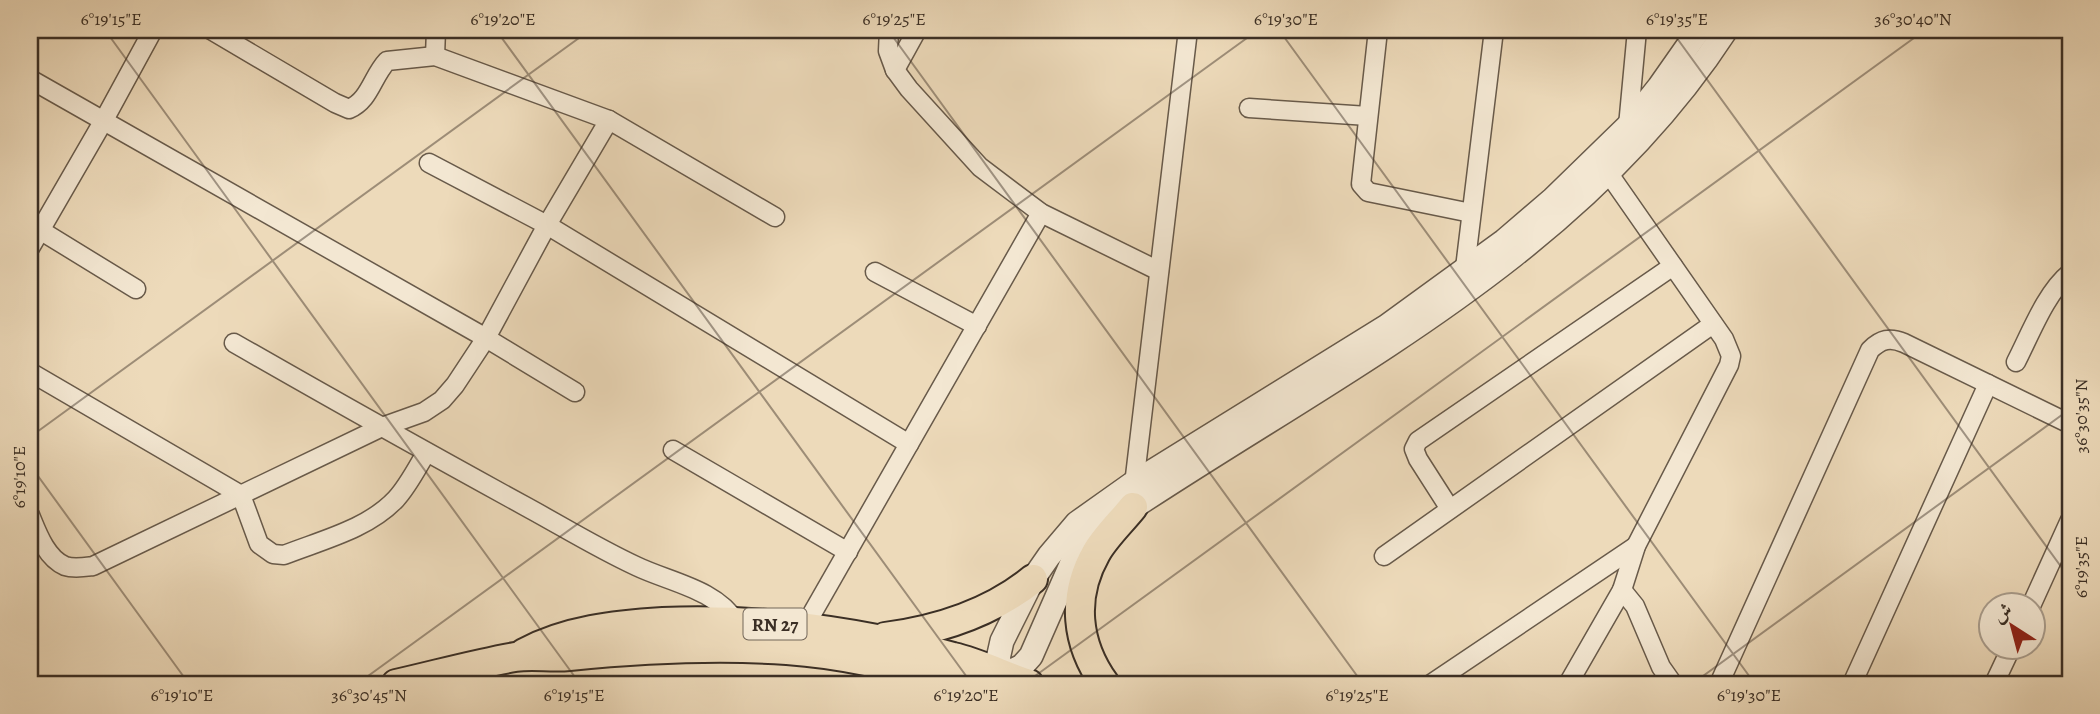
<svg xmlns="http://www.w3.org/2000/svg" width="2100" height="714" viewBox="0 0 2100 714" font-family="Alegreya,Amiri,serif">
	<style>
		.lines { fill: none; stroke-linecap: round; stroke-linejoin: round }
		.minor-casing { stroke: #685a4a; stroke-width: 21 }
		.tertiary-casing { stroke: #685a4a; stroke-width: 26 }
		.primary-casing { stroke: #3b2f25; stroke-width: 32 }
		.minor { stroke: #f3e7d2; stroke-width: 18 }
		.tertiary { stroke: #f3e7d2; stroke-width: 23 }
		.primary { stroke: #eddaba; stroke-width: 28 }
		.ticks { fill: none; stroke: #3b2f25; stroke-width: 2; stroke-opacity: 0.45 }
		.labels { text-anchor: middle; stroke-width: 5; stroke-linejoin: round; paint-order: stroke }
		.shield { fill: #f3e7d2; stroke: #726659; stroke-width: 2 }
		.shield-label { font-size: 19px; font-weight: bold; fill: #3b2f25 }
		.neatline { fill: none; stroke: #3b2f25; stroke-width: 2.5 }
		.ticks-label { font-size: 18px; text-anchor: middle; fill: #3b2f25 }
	</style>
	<rect width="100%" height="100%" fill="#eddaba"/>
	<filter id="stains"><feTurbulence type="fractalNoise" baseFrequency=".00286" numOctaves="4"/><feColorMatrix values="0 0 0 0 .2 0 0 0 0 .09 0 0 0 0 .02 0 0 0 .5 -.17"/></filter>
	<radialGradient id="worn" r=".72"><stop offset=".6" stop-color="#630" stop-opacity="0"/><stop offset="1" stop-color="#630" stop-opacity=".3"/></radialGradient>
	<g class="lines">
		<!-- minor casing -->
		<g class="minor-casing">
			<g id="minor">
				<path d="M211,30L335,103L349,109C370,100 372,77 387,61L435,56L609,120L775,217"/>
				<polyline points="889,30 888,51 895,70 909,89 980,167 1041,213 1159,271"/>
				<polyline points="1378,30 1361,184 1368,192 1471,213"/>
				<polyline points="435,56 436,30"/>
				<polyline points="895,70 917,30"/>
				<polyline points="30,79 486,338 575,392"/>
				<polyline points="1249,108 1368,116"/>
				<polyline points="1628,126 1637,30"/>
				<polyline points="429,163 547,225 909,444"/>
				<polyline points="30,224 136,289"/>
				<polyline points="30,248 104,120 153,30"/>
				<polyline points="875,272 977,326"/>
				<polyline points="1466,276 1465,268 1494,30"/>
				<path d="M234,343C330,398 426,452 523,505C560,525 597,548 636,566C669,582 716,589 736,622"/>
				<path d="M2016,362C2030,335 2046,292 2070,273"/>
				<path d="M30,372L241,495L259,544L273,554L284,555C322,540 368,529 396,499C408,486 417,468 426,453"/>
				<polyline points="673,450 848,552"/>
				<polyline points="1133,493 1188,30"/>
				<polyline points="1450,509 1418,459 1414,449 1418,441 1673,266"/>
				<path d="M30,515C37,532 46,558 65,566C74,569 85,567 93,566L382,427L424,412L442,400L455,385L486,338L547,225L609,120"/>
				<polyline points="1384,556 1713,324"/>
				<polyline points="1622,590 1635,606 1661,667 1673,684"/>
				<polyline points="2031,606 2070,520"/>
				<polyline points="805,626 1041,213"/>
				<polyline points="1431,684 1636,546"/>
				<polyline points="1568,684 1622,590 1636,546 1729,365 1731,356 1724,339 1602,164"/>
				<path d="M1719,684L1870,350C1881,339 1890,337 1904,343L2070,424"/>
				<polyline points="1852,684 1988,384"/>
				<polyline points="1994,684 2011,648"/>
			</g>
		</g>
		<!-- tertiary casing -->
		<g class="tertiary-casing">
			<g id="tertiary">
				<path d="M985,684L1022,666L1031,656L1074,558L1082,545L1096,532C1319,380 1574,264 1726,30"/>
				<polyline points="1008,684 998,659 1002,641 1033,579 1049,556 1077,523 1132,484 1387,326 1504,241 1553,199 1628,126 1659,87 1699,30"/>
			</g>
		</g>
		<!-- primary casing -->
		<g class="primary-casing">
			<g id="primary">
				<path d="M885,637C938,630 991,613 1033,579"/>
				<path d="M524,653C567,630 615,625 663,622C762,618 858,631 953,657C979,663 1004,676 1029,684"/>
				<path d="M396,684C436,675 475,664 515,657C533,654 551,658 569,656C640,649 715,645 787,650C844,654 900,667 954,684"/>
				<path d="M1105,684C1076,644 1071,597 1096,553C1105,537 1121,522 1133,507"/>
			</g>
		</g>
		<!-- minor -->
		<use href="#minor" class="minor"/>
		<!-- tertiary -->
		<use href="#tertiary" class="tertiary"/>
		<!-- primary -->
		<use href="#primary" class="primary"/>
	</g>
	<!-- ticks -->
	<path class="ticks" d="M105,30L580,684M496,30L972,684M888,30L1363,684M1279,30L1755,684M1671,30L2070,579M2063,30L2070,40M30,437L590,30M30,465L189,684M357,684L1258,30M1024,684L1925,30M1692,684L2070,409"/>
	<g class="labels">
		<!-- shield labels -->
		<rect class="shield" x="743.5" y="608.5" width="63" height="31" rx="5"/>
		<g class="shield-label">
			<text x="775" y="631">RN 27</text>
		</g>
	</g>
	<!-- margin -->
	<rect width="2100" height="714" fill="none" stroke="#eddaba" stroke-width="77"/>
	<!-- north arrow -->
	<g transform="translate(2012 626) rotate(324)"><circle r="33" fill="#f3e7d2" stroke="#a99d8d" stroke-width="2"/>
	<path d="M0-5L12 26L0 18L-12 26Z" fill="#8f2418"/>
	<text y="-10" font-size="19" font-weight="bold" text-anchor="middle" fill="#3b2f25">ش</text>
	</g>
	<rect x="38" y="38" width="2024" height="638" class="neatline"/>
	<g class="ticks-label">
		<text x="111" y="25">6°19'15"E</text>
		<text x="503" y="25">6°19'20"E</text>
		<text x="894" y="25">6°19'25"E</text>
		<text x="1286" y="25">6°19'30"E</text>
		<text x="1677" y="25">6°19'35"E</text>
		<text x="1913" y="25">36°30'40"N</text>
		<text transform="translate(2081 416) rotate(-90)" y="6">36°30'35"N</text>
		<text transform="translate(19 477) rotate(-90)" y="6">6°19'10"E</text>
		<text transform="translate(2081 567) rotate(-90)" y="6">6°19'35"E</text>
		<text x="182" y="701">6°19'10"E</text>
		<text x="369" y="701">36°30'45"N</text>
		<text x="574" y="701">6°19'15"E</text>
		<text x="966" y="701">6°19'20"E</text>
		<text x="1357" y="701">6°19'25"E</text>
		<text x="1749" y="701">6°19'30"E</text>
	</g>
	<rect width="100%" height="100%" filter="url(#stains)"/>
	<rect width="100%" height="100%" fill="url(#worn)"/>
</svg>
